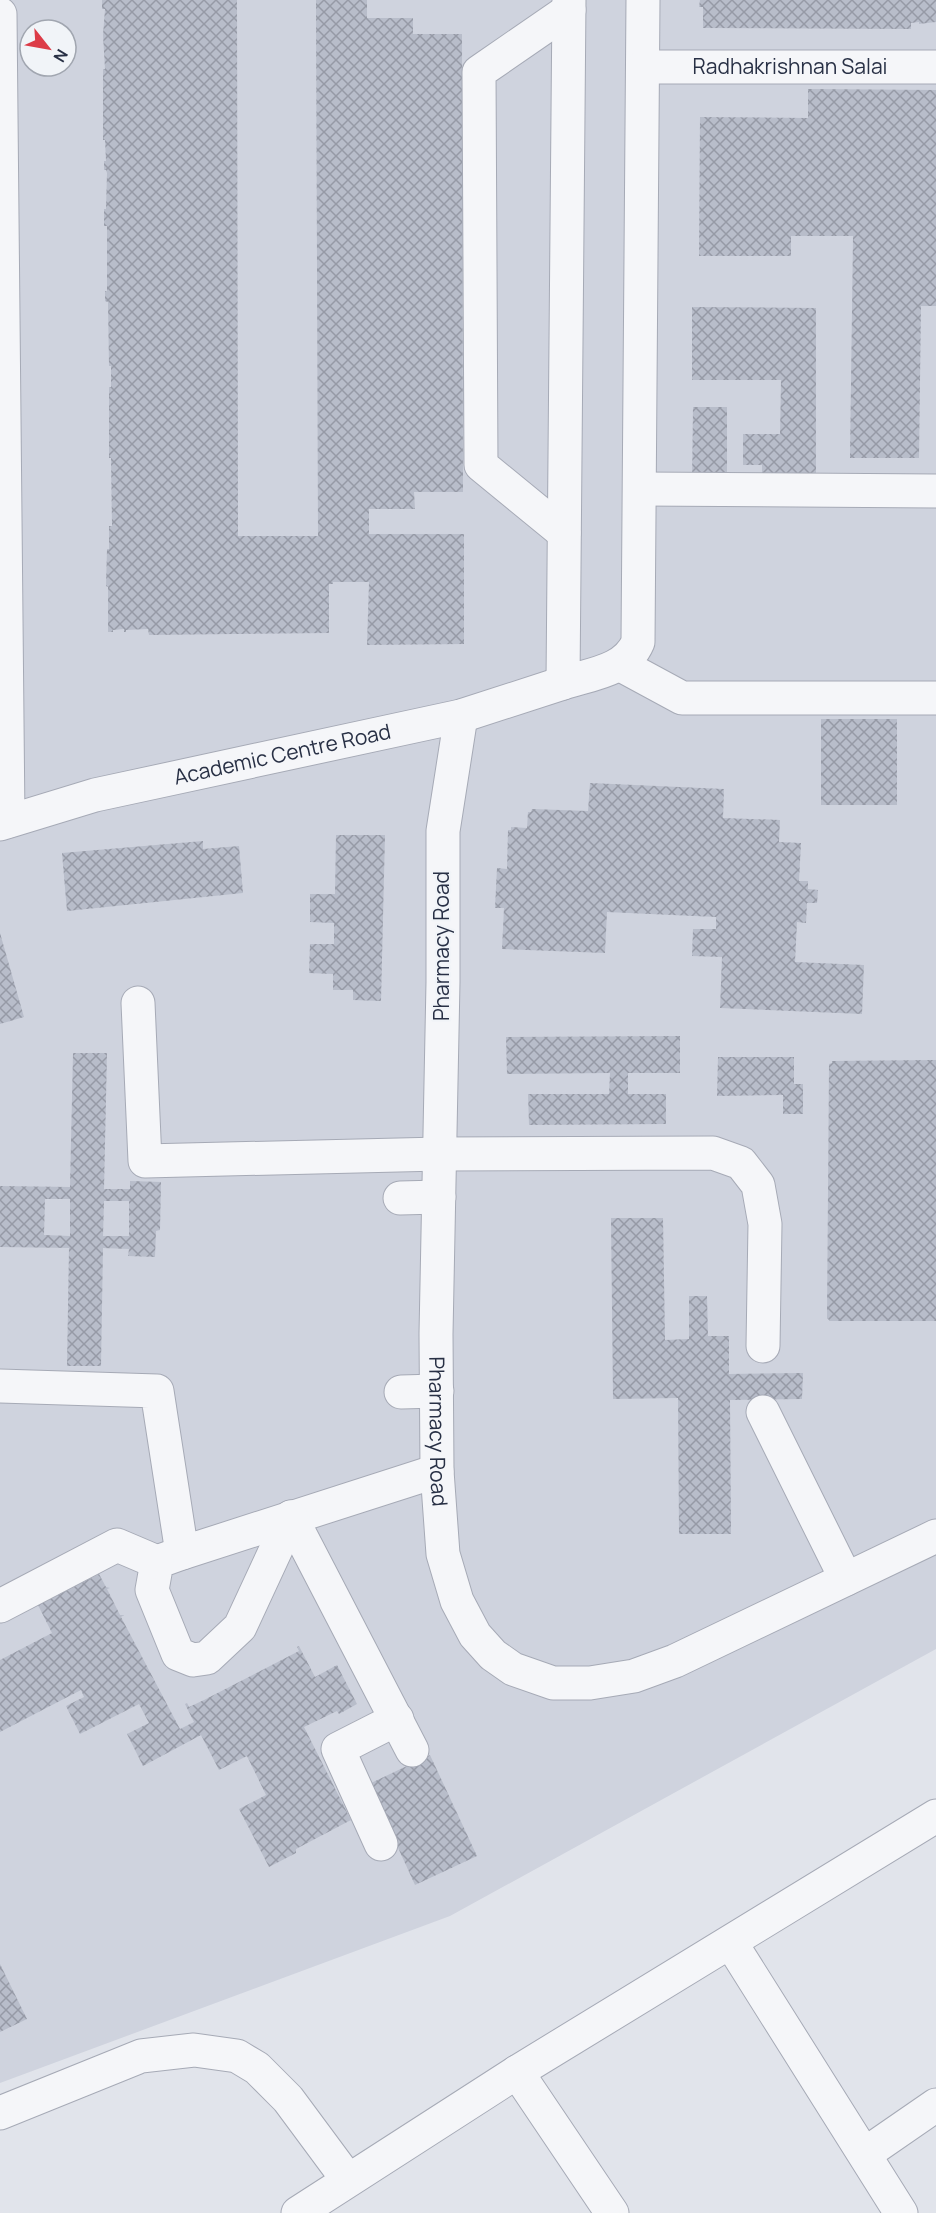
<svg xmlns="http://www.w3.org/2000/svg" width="936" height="2213" viewBox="0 0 936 2213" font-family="Manrope,sans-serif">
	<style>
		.built { fill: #cfd3de; fill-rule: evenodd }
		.building { fill: url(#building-cross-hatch); fill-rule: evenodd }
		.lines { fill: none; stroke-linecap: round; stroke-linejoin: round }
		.minor-casing { stroke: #a6aab6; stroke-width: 35 }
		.minor { stroke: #f5f6f9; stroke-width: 33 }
		.labels { text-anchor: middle; stroke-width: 4.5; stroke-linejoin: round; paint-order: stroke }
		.street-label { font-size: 21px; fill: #283045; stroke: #f1f4f8 }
	</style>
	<defs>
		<pattern id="building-cross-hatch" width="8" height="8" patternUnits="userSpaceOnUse" patternTransform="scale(1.5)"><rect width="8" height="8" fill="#b8bdca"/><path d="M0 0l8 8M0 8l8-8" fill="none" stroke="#969aa6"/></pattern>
	</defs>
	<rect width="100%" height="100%" fill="#e1e4eb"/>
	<!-- built -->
	<path class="built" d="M0,0H936V1649L450,1916L0,2083ZM30,30H66V66H30Z"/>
	<!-- building -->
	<g class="building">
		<polygon points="102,0 237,0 238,536 318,536 316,0 367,0 367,18 413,18 413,34 462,34 463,492 414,492 415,509 369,509 369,534 464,534 464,644 367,645 369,582 333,582 333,584 329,584 329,633 149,635 148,629 126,630 126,632 124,632 124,629 113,630 113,632 108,632 108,587 106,586 107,549 109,549 109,526 112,526 111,458 109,458 109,387 111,387 111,366 109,366 108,305 108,302 105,301 105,291 107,291 107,226 104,226 104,209 106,209 107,173 106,170 104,170 104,161 106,161 105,140 103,140 103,69 105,69 103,35 105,9 102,9"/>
		<polygon points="700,0 936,0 936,22 919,24 919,22 911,23 911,29 703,28 703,7 699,7"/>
		<polygon points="808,89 936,90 936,306 921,306 919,458 850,458 853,236 791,236 791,256 699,256 700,117 808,118"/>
		<polygon points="692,307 816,308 816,476 762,475 762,465 743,465 743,434 780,434 781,380 692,380"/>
		<polygon points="693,407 727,407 727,484 692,483"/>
		<rect x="821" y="719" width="76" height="86"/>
		<polygon points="590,783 724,789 723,818 780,820 779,842 801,843 799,881 808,881 808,889 818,890 817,903 807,903 806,923 797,922 795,962 864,965 862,1014 720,1008 722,957 692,956 693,929 716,929 716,917 607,912 605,953 502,949 504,908 495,908 497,868 507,869 508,830 511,830 511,827 527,828 528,812 531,812 532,809 588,811"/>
		<polygon points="336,835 385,835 381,1001 353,1000 353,990 333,990 333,974 309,973 310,944 334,944 334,923 310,922 310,894 335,894"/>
		<polygon points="203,841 203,849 239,846 243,893 67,911 62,853"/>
		<polygon points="0,933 24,1017 0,1024"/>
		<polygon points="680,1036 680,1073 628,1073 628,1094 666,1094 666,1124 529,1125 528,1094 609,1094 610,1073 507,1074 506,1037"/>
		<path d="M73,1053H107L104,1189H130V1181L161,1182L160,1230L156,1231L155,1257L128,1256L129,1249L103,1248L101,1366H67L69,1248L0,1247V1186L70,1187ZM45,1199H70V1236L44,1235ZM104,1201H129V1236H103Z"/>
		<polygon points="718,1057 794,1057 794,1084 803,1084 803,1114 783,1114 783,1095 717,1096"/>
		<polygon points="936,1060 936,1321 830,1321 827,1318 829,1064 832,1063 832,1061"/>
		<polygon points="611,1218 663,1218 665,1340 689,1339 689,1296 707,1296 708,1336 729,1336 729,1374 803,1373 802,1399 730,1400 731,1534 679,1534 678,1398 613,1399"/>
		<polygon points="99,1574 106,1587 110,1588 107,1589 120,1615 124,1615 121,1617 180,1729 194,1722 185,1704 187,1703 189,1707 204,1700 299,1651 297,1647 299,1646 315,1677 337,1665 357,1704 339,1714 337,1711 304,1727 351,1820 296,1849 296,1853 269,1867 239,1809 266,1795 247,1756 219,1770 201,1735 143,1766 127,1734 149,1723 139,1704 80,1734 66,1706 84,1697 81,1690 0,1732 0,1660 52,1633 38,1605"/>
		<polygon points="430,1755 477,1856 415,1885 369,1784"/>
		<polygon points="0,1964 27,2019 0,2032"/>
	</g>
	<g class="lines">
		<!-- minor casing -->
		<g class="minor-casing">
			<g id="minor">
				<path d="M569,0L563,683C591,674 626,671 638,642L643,0"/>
				<polyline points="0,14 8,821"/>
				<path id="s1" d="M643,67H936"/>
				<polyline points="640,489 936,491"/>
				<polyline points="564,533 481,465 479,72 569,10"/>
				<polyline points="621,665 682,698 936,698"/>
				<path id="s2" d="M461,716L443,831V982L436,1334L437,1471L443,1554L457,1601L475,1635L493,1655L513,1669L553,1683H590L634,1676L675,1661L936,1536"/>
				<path id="s3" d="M0,824L95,795L461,716L563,683"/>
				<polyline points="138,1003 145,1161 440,1154 713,1153 741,1163 758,1185 765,1224 763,1346"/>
				<polyline points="400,1198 439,1197"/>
				<polyline points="0,1386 157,1391 182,1553 437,1471"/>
				<polyline points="401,1392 437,1391"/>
				<polyline points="763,1412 846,1579"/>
				<polyline points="291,1517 412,1750"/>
				<polyline points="182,1553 157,1562 152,1590 178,1654 193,1660 207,1658 240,1627 291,1517"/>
				<polyline points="0,1606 117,1545 157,1562"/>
				<polyline points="381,1844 338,1749 397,1719"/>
				<polyline points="731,1943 901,2213"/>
				<polyline points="517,2072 612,2213"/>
				<polyline points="0,2113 141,2056 194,2050 237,2056 257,2068 288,2099 348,2180"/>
				<polyline points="865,2154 936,2105"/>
				<polyline points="298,2213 517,2072 936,1816"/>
			</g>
		</g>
		<!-- minor -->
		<use href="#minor" class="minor"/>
	</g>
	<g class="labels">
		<!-- street labels -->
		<g class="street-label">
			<text dy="7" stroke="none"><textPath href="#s1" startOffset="147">Radhakrishnan Salai</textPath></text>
			<text dy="7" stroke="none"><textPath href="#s3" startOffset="291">Academic Centre Road</textPath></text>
			<text transform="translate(442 946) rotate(-90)" y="7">Pharmacy Road</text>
			<text dy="7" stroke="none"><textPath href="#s2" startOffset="717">Pharmacy Road</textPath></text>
		</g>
	</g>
	<!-- north arrow -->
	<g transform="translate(48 48) rotate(121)"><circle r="28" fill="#f1f4f8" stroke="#a1a6b0" stroke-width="1.5"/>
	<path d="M0-4.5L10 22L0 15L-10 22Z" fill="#dc3b47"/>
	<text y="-9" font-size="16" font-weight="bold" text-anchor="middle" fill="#283045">N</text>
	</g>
</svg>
